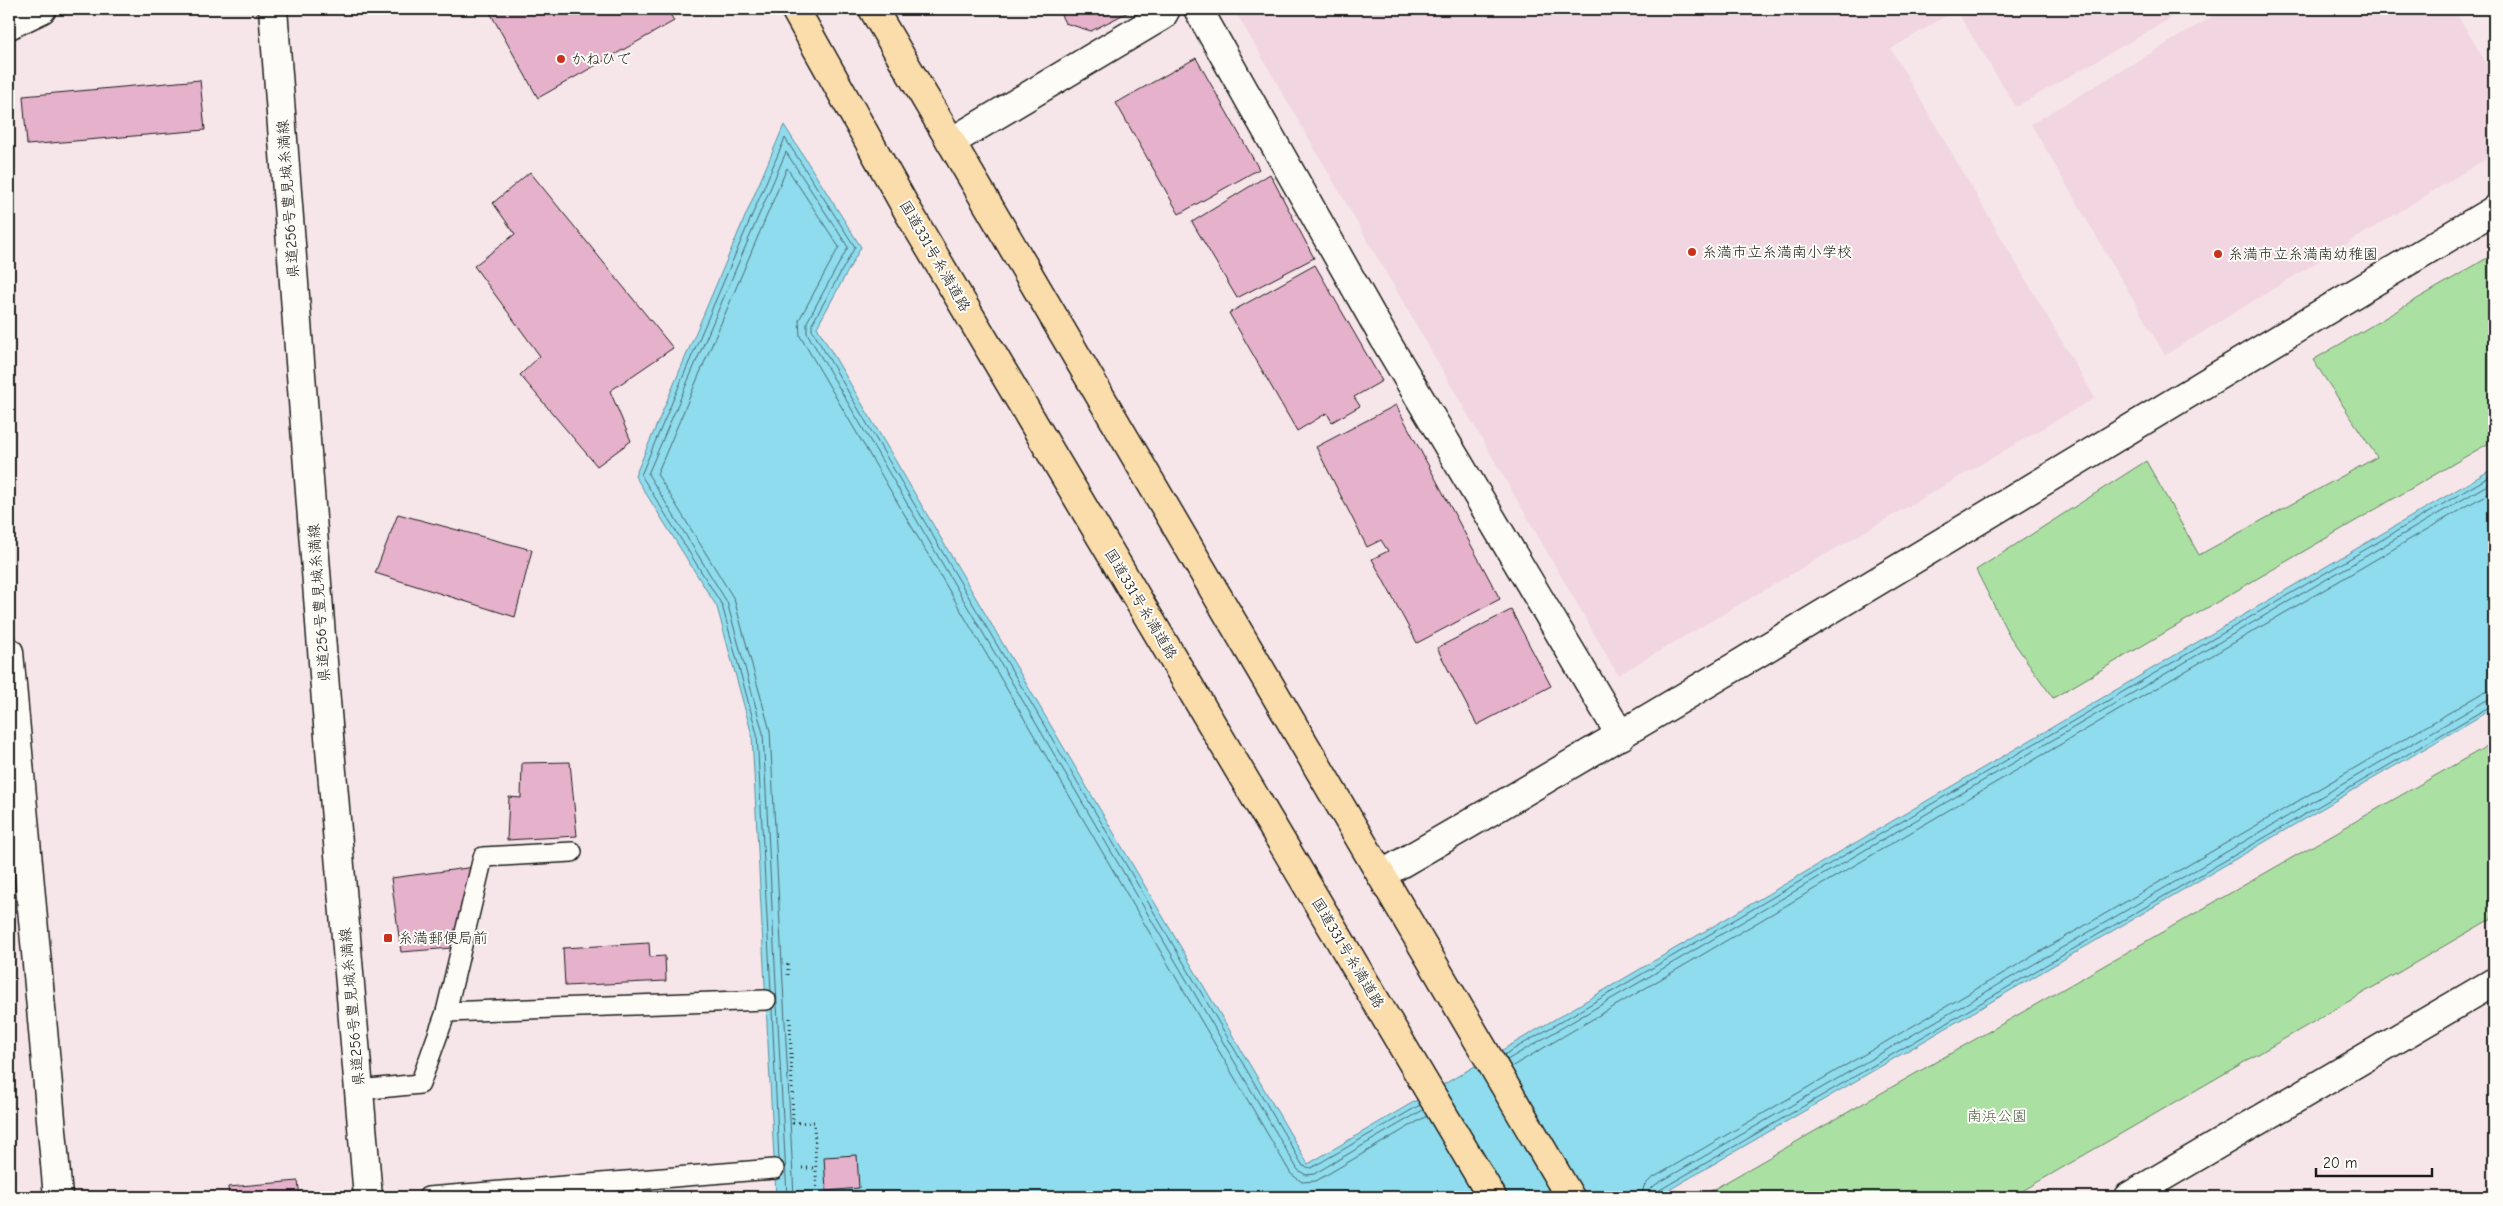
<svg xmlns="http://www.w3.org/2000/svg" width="2503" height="1206" viewBox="0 0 2503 1206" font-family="'Comic Neue','Klee One',sans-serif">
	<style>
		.built { fill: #f1d6e1 }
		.green { fill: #abe0a3; stroke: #647e60 }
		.water { fill: #8edced; stroke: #608f99 }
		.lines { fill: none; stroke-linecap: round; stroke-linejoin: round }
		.shore { stroke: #4a6970; stroke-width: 1 }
		.building { fill: #e6b1cb; stroke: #1c1c1c }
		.service-casing { stroke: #1c1c1c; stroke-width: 22 }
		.minor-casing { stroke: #1c1c1c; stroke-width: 31 }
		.tertiary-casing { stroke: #1c1c1c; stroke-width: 31 }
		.secondary-casing { stroke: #1c1c1c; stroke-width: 31 }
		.trunk-casing { stroke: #1c1c1c; stroke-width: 31 }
		.path { stroke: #1c1c1c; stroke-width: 3; stroke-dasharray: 1 4; stroke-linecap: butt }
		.service { stroke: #fdfcf7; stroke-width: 19 }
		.minor { stroke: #fdfcf7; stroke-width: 28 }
		.tertiary { stroke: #fdfcf7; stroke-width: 28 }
		.secondary { stroke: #fdfcf7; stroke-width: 28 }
		.trunk { stroke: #fbddab; stroke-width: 28 }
		.poi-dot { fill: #c8321e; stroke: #fdfcf7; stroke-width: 2 }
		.labels { text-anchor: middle; stroke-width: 4; stroke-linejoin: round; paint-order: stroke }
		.poi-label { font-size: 15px; fill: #1c1c1c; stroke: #fdfcf7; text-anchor: start }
		.street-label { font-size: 15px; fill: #1c1c1c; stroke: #fdfcf7 }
		.park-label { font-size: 15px; fill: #4e614b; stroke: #fdfcf7 }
	</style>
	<rect width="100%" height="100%" fill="#f6e6ea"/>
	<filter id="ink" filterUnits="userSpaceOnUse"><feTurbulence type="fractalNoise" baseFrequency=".02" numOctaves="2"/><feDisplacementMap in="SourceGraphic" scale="10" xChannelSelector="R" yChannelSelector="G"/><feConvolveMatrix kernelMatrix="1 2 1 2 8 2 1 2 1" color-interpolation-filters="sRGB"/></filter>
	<g filter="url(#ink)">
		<!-- built -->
		<g class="built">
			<polygon points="1249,9 2187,9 2016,107 1956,10 1891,49 2095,398 1618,675 1238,16"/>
			<polygon points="2225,9 2454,9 2494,76 2494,154 2165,355 2031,124"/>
		</g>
		<!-- green -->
		<g class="green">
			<polygon points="2494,254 2494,440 2053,698 2010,637 1976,570 2146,461 2199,555 2377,457 2313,360"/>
			<polygon points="2494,742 2494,917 2012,1197 1700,1197"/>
		</g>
		<!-- water -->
		<polygon class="water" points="784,125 861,247 817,327 1308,1164 2494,468 2494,708 1657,1197 776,1197 752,735 717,607 635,476"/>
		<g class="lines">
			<!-- shore -->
			<g class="shore">
				<polyline points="771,991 757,734 722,605 641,475 785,138 855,247 812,324 812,330 1303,1166 1311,1168 1420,1105"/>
				<polyline points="772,1009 779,1160"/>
				<polyline points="1504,1055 2494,474"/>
				<polyline points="1507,1060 2494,481"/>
				<polyline points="1511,1067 2494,490"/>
				<polyline points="787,1197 763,733 727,602 648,474 786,152 848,247 807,322 807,333 1298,1170 1306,1175 1314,1174 1423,1110"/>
				<polyline points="794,1197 770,731 734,599 657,474 787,168 839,247 799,320 800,336 1291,1174 1302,1182 1316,1181 1427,1116"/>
				<polyline points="1641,1197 1644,1186 1651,1179 2483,693 2494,690"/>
				<polyline points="1649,1197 1650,1190 1655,1185 2487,700 2494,698"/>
				<polyline points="1655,1197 1658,1191 2494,704"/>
			</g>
		</g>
		<!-- building -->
		<g class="building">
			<polygon points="488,9 667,9 674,21 538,98"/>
			<polygon points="1058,9 1134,9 1091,31 1065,23"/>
			<polygon points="1196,58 1259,169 1179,214 1116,103"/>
			<polygon points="200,80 205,130 27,145 23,96"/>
			<polygon points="530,172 673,348 610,391 631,441 597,466 520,375 540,356 474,266 515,234 493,203"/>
			<polygon points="1270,174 1314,258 1237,298 1192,222"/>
			<polygon points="1315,265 1382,381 1354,397 1360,406 1332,422 1327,413 1297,431 1229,313"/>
			<polygon points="1396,405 1500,599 1417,643 1372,559 1388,551 1381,540 1367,547 1316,447"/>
			<polygon points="398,514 532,550 515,617 375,573"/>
			<polygon points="1511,610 1551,686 1477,725 1437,648"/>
			<polygon points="570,762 577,836 507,840 509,797 521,798 522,763"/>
			<polygon points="475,867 452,948 401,952 391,878"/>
			<polygon points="649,943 650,957 665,956 666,981 565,986 563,948"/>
			<polygon points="857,1155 859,1188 826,1191 824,1157"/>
			<polygon points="298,1181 300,1197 229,1197 228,1187"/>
		</g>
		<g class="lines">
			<!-- service casing -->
			<g class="service-casing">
				<g id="service">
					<polyline points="446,1012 766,1000"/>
					<polyline points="359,1090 420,1084 446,1012 483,857 572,852"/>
					<polyline points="428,1197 774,1169"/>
				</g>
			</g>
			<!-- minor casing -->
			<g class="minor-casing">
				<g id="minor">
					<polyline points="1198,9 1388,345 1621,736"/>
					<polyline points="9,652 58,1197"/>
					<path d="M1381,875C1755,659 2123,431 2494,210"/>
				</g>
			</g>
			<!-- tertiary casing -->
			<g class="tertiary-casing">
				<g id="tertiary">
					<polyline points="9,25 42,9"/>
					<polyline points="951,142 1162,16 1166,9"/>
					<polyline points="2128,1197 2494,982"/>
				</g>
			</g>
			<!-- secondary casing -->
			<g class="secondary-casing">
				<polyline id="secondary" points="273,9 326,701 368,1197"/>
			</g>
			<!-- trunk casing -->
			<g class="trunk-casing">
				<g id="trunk">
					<polyline points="795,9 909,213 1492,1197"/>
					<polyline points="873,9 1570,1197"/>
				</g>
			</g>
			<!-- path -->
			<g class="path">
				<polyline points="788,964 788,979"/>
				<polyline points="790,1018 793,1123 814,1122 817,1197"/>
				<polyline points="802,1168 816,1168"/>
			</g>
			<!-- service -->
			<use href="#service" class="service"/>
			<!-- minor -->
			<use href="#minor" class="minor"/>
			<!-- tertiary -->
			<use href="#tertiary" class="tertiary"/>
			<!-- secondary -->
			<use href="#secondary" class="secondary"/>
			<!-- trunk -->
			<use href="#trunk" class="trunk"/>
		</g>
	</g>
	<!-- markers -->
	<g class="poi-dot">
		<circle cx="561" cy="59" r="5"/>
		<circle cx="1692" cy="252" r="5"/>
		<circle cx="2218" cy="254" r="5"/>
		<rect x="383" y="933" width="10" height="10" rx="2.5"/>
	</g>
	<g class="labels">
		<!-- poi labels -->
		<g class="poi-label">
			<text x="571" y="64">かねひで</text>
			<text x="1702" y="257">糸満市立糸満南小学校</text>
			<text x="2228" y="259">糸満市立糸満南幼稚園</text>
			<text x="398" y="943">糸満郵便局前</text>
		</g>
		<!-- street labels -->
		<g class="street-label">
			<text transform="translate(288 199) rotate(-94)" y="5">県道256号豊見城糸満線</text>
			<text transform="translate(935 256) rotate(60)" y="5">国道331号糸満道路</text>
			<text transform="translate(319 603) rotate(-94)" y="5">県道256号豊見城糸満線</text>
			<text transform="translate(1141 604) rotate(59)" y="5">国道331号糸満道路</text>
			<text transform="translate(1348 953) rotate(59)" y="5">国道331号糸満道路</text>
			<text transform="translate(352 1007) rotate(-95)" y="5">県道256号豊見城糸満線</text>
		</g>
		<!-- park labels -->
		<g class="park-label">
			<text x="1997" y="1121">南浜公園</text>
		</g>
	</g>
	<!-- margin -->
	<rect width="2503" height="1206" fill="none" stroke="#fdfcf7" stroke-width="30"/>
	<rect x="15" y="15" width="2473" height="1176" fill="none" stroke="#1c1c1c" stroke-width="2" filter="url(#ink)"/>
	<!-- scale -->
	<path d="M2316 1168v8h116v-8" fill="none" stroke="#1c1c1c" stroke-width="2.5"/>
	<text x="2323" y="1168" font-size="15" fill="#1c1c1c" stroke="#fdfcf7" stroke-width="4" paint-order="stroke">20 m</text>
</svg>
